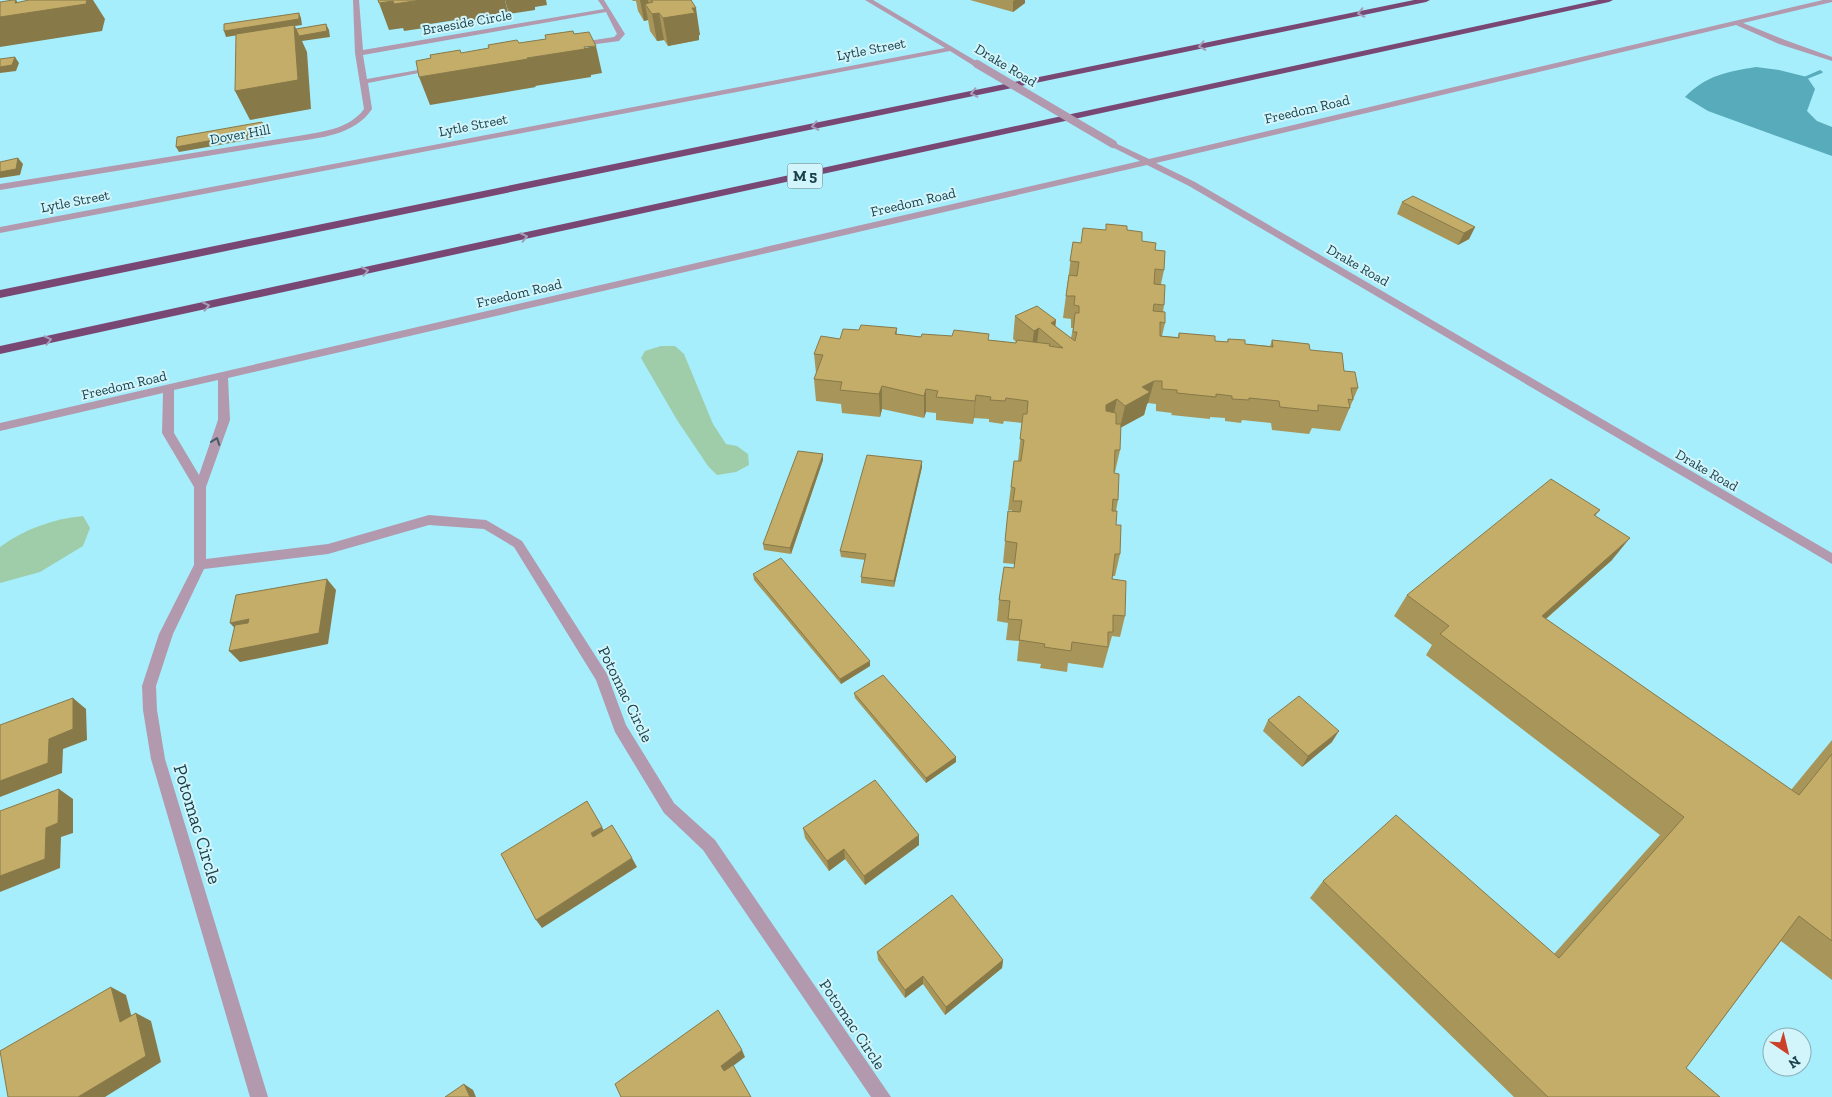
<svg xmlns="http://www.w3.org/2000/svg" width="1832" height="1097" viewBox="0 0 1832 1097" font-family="'Zilla Slab',serif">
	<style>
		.green { fill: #9fcda9 }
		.water { fill: #58abba }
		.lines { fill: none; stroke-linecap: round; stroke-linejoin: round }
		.stream { fill: #58abba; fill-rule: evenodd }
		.minor { fill: #b299ae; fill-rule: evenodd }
		.highway { fill: #794773; fill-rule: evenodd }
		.minor-bridge { stroke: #b299ae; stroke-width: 8 }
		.wall { fill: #a89559 }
		.shaded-wall { fill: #887949 }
		.building { fill: #c3ad68; stroke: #887949 }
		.oneway { stroke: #a69eb8 }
		.oneway2 { stroke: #485b67 }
		.labels { text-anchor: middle; stroke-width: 4; stroke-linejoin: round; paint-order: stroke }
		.far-street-label { font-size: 14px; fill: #1a4149; stroke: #d2f5fc }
		.shield { fill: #d2f5fc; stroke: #51777f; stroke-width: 1 }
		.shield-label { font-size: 15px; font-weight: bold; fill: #1a4149 }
		.street-label { font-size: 16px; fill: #1a4149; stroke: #d2f5fc }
		.near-street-label { font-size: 19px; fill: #1a4149; stroke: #d2f5fc }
	</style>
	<rect width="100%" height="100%" fill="#a6eefc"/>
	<!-- green -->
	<g class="green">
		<polygon points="661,346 675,346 684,354 713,424 726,444 737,446 748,454 749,465 736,472 717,475 708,466 677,420 641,358 645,351"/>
		<path d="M83,516L90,528L83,546L40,572L0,583V547C25,529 52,519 83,516Z"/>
	</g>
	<!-- water -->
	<path class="water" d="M1756,67L1779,70L1807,77L1815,89L1807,111L1817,121L1832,127V156L1708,111L1685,97C1707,75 1726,72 1756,67Z"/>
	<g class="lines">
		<!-- stream -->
		<polygon class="stream" points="1820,70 1823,72 1822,73 1807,79 1804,77"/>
		<!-- minor -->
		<g class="minor">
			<path d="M353,0H359L363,50L604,9L598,0H604L625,34L619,41L575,47V43L614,37L617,34L606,12L363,55L367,79L435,67L439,69L368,83L372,109C355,135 320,138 292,142L0,190V184L304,135C326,131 350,128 364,109L355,53Z"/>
			<polygon points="865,0 873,0 981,64 974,66 950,51 0,233 0,227 945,48"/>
			<path d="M1823,0H1832V2L1743,23L1785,40L1832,57V61L1779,44L1736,25L1156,163L1195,182L1832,553V564L1189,186L1147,165L228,378L230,420L206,487V559L328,544L429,515L486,520L522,541L607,674L626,725L674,803L715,840L891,1097H871L703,850L664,813L615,732L596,680L514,547L484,529L429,525L328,554L204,569L173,634L156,686L157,710L165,759L268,1097H250L151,759L143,710L142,686L159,634L194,565V487L162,433L163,393L0,431V423L1140,161L1110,146V142H1113L1149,159ZM218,380V420L199,475L174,433V390Z"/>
		</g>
		<!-- highway -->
		<g class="highway">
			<polygon points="1414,0 1430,0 1426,2 0,298 0,290"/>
			<polygon points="1598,0 1613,0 1609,2 0,354 0,346"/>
		</g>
		<!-- minor-bridge -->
		<polyline class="minor-bridge" points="977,64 1113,144"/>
	</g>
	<!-- wall -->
	<g class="wall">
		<polygon points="632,0 691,0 700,35 699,35 699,40 668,46 664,40 657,41 650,31 648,20 644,21 638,11 636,1 633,1"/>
		<polygon points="970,0 1025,0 1025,3 1013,12"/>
		<polygon points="1402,202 1475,227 1469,239 1458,245 1397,214"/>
		<polygon points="1106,224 1127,230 1155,250 1164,270 1161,284 1164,305 1163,312 1165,323 1162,336 1178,337 1179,333 1215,341 1227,342 1228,339 1245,344 1270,346 1272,340 1310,350 1344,371 1358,388 1340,431 1312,428 1309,434 1272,430 1271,423 1242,420 1241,423 1225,421 1225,418 1210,417 1210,419 1171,415 1172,413 1156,411 1156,404 1148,403 1147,404 1144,415 1120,428 1120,450 1115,472 1114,472 1118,500 1116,511 1116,525 1120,554 1115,576 1113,576 1112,579 1125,616 1120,637 1112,636 1103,668 1068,663 1067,672 1040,668 1041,664 1017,661 1019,641 1006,640 1008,623 997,621 999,600 1014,568 1014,564 1003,563 1008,511 1012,511 1012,510 1008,510 1014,461 1018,461 1022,423 1004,421 1003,424 989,422 989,419 974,418 973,424 936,420 936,413 926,412 924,418 882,409 880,417 842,413 841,404 816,401 814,379 816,373 814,354 840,339 859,330 897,328 897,334 921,337 989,340 1016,343 1016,342 1013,339 1015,316 1056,320 1055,326 1071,338 1073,328 1071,328 1071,319 1063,318 1073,242 1081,243 1106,230"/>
		<polygon points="823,460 791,554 764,550 763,544"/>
		<polygon points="922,461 922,467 894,587 861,583 861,577 865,560 841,557 840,551"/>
		<polygon points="1600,510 1595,516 1612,560 1546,619 1791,790 1832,740 1832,980 1781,941 1686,1068 1720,1097 1514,1097 1310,898 1323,881 1554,954 1660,835 1426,655 1432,645 1394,616 1407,595"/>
		<polygon points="753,574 870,666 841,684 754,580"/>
		<polygon points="854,693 956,757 956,762 926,783 855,698"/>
		<polygon points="1268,720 1332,742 1302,767 1263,731"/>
		<polygon points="803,828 919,845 865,885 845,859 829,871 805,838"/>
		<polygon points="877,952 1003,960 1002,968 945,1015 923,984 905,998 878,960"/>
	</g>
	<!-- shaded-wall -->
	<g class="shaded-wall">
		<polygon points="16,0 25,13 87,0 93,0 105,19 102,31 0,47 0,17"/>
		<polygon points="421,0 505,0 508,12 483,16 484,19 457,23 456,20 430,24 431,27 404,31 403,28 389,30 379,3 393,1"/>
		<polygon points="505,0 546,0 547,5 535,7 535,10 509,14"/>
		<polygon points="640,0 648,0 650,12 645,4 648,20 644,21"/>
		<polygon points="1015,0 1025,0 1025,3 1013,12 1013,1"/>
		<polygon points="692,8 696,8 700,35 699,35 699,40 668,46 663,18"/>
		<polygon points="299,13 301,18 302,25 295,26 299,36 326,24 329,30 330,37 302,41 307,52 311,109 250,120 235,91 294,26 226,37 224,31"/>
		<polygon points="659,13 664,40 657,41 652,14"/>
		<polygon points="596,46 602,73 591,75 591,77 535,86 536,87 430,105 419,77 466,69"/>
		<polygon points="15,57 19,63 16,71 0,73 0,67"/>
		<polygon points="262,122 265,128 265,137 179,152 176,147"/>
		<polygon points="18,158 23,164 20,175 0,178 0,172"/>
		<polygon points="1475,227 1469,239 1458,245 1464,233"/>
		<polygon points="1056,320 1054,340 1051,323"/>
		<polygon points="1039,328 1036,351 1031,354 1034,331"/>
		<polygon points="1154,381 1148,403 1147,404 1144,415 1120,428 1125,406 1142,387"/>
		<polygon points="882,386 882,409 880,417 879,394"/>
		<polygon points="926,389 926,412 924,418 924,396"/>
		<polygon points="976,395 974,418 973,424 975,401"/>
		<polygon points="1117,399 1112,422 1102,428 1106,405"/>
		<polygon points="823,454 823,460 791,554 790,548"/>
		<polygon points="922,461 922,467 894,587 894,581"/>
		<polygon points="1630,538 1612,560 1525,637 1542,616"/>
		<polygon points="327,579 336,590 328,644 240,662 229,651"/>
		<polygon points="249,619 258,630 240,634 230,623"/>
		<polygon points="870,661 870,666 841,684 840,679"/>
		<polygon points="73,698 86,709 87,740 63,749 62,773 0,797 0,781 49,739"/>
		<polygon points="1339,731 1332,742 1302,767 1308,756"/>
		<polygon points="956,757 956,762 926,783 926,778"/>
		<polygon points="59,789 73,799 73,833 61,837 60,868 0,892 0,876"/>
		<polygon points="602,827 607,836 596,843 591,833"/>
		<polygon points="919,835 919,845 865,885 864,876"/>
		<polygon points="844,849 845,859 829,871 827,861"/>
		<polygon points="632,858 637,867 542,928 536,920"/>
		<polygon points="1003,960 1002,968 945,1015 946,1007"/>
		<polygon points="923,976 923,984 905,998 905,990"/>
		<polygon points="111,987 126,995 135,1030 120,1022"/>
		<polygon points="136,1013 151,1021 161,1062 105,1097 78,1097"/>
		<polygon points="742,1050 745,1057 725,1072 721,1066"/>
		<polygon points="464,1084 473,1090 476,1097 470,1097"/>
	</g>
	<!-- building -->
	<g class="building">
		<polygon points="13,0 16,0 15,3 29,0 87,0 86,4 0,17 0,2"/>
		<polygon points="378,0 421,0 394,4 393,1 379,3"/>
		<polygon points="651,0 691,0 696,8 692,8 695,13 663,18 659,13 652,14 645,4 653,2"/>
		<polygon points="299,13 299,19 224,31 224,24"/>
		<polygon points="326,24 327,31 299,36 296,29"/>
		<polygon points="294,25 298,80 235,91 236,34"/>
		<polygon points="573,31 574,34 589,32 596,46 584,47 585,49 527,58 528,59 419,77 416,61 431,58 430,55 460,50 461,53 489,48 488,45 517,40 519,43 546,39 545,35"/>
		<polygon points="15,57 12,65 0,67 0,59"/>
		<polygon points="262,122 262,131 176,147 177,137"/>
		<polygon points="18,158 16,169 0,172 0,162"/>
		<polygon points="1413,196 1475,227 1464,233 1402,202"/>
		<polygon points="1106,224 1127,226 1127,230 1142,232 1142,241 1156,243 1155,250 1165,251 1164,270 1155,269 1154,284 1165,285 1164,305 1154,304 1153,311 1165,312 1165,323 1160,322 1160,336 1179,338 1179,333 1215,336 1215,341 1228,342 1228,339 1245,340 1245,344 1273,347 1272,340 1309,344 1310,350 1342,353 1344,371 1355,372 1358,388 1351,388 1353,400 1348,399 1350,408 1318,405 1318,411 1280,407 1279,401 1249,398 1249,400 1232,399 1232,396 1216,394 1216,397 1177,393 1177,390 1162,389 1162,381 1154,381 1142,387 1150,392 1125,406 1117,399 1106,405 1106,411 1116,413 1116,424 1121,424 1120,450 1115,450 1114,473 1119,474 1118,500 1113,499 1112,511 1117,511 1116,525 1121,525 1120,554 1115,554 1112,579 1126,581 1125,616 1113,615 1113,632 1108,632 1108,647 1072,642 1071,651 1044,647 1045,644 1019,640 1022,620 1008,619 1010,601 999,600 1004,567 1014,568 1017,543 1005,541 1008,511 1020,512 1022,501 1013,501 1015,488 1011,487 1014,461 1021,461 1024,440 1020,439 1023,414 1027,414 1028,401 1006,398 1005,401 990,400 991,397 976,395 975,401 936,397 938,391 926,389 924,396 882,386 879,394 840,390 842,382 814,379 823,355 814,354 821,336 840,339 843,329 859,330 861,325 897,328 895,334 921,337 922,334 952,336 954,330 989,334 988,340 1016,343 1017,340 1050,344 1049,346 1063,348 1039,328 1034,331 1015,316 1037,306 1056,320 1051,323 1075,341 1077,332 1073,332 1075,313 1079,313 1079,306 1074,305 1075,296 1066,296 1069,275 1077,276 1079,262 1070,261 1073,242 1081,243 1083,228 1106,230"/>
		<polygon points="798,451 823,454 790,548 763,544"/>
		<polygon points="867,455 922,461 894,581 861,577 866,554 840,551"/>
		<polygon points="1551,479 1600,510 1594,515 1630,538 1542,616 1799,795 1832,754 1832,941 1799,916 1686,1068 1720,1097 1548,1097 1323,881 1396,815 1559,958 1684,817 1440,634 1449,626 1407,595"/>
		<polygon points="781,558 870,661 840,679 753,574"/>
		<polygon points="327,579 319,633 229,651 235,625 248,623 249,619 230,623 236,595"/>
		<polygon points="883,675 956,757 926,778 854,693"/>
		<polygon points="1299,696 1339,731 1308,756 1268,720"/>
		<polygon points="73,698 73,729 49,739 48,763 0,781 0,725"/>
		<polygon points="875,780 919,835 864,876 844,849 827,861 803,828"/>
		<polygon points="59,789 58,823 46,828 45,859 0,876 0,811"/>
		<polygon points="587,801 602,827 591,833 593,837 612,825 632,858 536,920 501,854"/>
		<polygon points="952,895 1003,960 946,1007 923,976 905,990 877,952"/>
		<polygon points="111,987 120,1022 136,1013 146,1056 78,1097 8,1097 0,1051"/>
		<polygon points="718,1010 742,1050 721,1066 724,1071 733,1065 751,1097 621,1097 615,1084"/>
		<polygon points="464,1084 470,1097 445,1097"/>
	</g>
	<!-- one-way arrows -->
	<defs><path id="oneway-chevron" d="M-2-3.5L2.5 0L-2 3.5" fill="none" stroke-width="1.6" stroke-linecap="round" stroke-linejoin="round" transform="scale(1.25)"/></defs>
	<g class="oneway">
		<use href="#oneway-chevron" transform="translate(1361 13) rotate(168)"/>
		<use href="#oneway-chevron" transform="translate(1202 46) rotate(168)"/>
		<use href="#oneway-chevron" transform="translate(974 93) rotate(168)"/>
		<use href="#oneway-chevron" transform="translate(815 126) rotate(168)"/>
		<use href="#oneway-chevron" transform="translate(524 237) rotate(-12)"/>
		<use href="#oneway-chevron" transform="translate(365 271) rotate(-12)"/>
		<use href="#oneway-chevron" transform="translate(206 306) rotate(-12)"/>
		<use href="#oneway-chevron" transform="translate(48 340) rotate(-12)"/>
	</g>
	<use class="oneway2" href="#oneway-chevron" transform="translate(216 441) rotate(-70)"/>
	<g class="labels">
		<!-- far-street labels -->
		<g class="far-street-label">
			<text transform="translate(467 22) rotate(-10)" y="5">Braeside Circle</text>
			<text transform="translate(871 49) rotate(-11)" y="5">Lytle Street</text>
			<text transform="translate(1006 65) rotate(31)" y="5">Drake Road</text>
			<text transform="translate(1307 109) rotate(-13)" y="5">Freedom Road</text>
			<text transform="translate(473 125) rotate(-11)" y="5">Lytle Street</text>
			<text transform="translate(240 134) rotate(-10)" y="5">Dover Hill</text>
			<text transform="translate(75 201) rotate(-11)" y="5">Lytle Street</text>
			<text transform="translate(913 202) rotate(-13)" y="5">Freedom Road</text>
			<text transform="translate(1358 265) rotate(30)" y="5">Drake Road</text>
			<text transform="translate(519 293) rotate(-13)" y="5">Freedom Road</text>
			<text transform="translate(124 385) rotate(-13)" y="5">Freedom Road</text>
			<text transform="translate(1707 470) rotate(30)" y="5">Drake Road</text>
		</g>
		<!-- shield labels -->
		<rect class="shield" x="787.5" y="163.5" width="35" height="25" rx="4"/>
		<g class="shield-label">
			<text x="805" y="181">M 5</text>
		</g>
		<!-- street labels -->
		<g class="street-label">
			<text transform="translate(626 694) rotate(64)" y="6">Potomac Circle</text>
			<text transform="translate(853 1024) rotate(56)" y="6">Potomac Circle</text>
		</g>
		<!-- near-street labels -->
		<g class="near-street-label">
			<text transform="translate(198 824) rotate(73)" y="7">Potomac Circle</text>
		</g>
	</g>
	<!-- north arrow -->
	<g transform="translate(1787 1052) rotate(145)"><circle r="24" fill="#d2f5fc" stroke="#88adb4"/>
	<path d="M0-4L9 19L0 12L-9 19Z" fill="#cb402a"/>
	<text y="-8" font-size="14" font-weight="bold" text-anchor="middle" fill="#1a4149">N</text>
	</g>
</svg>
